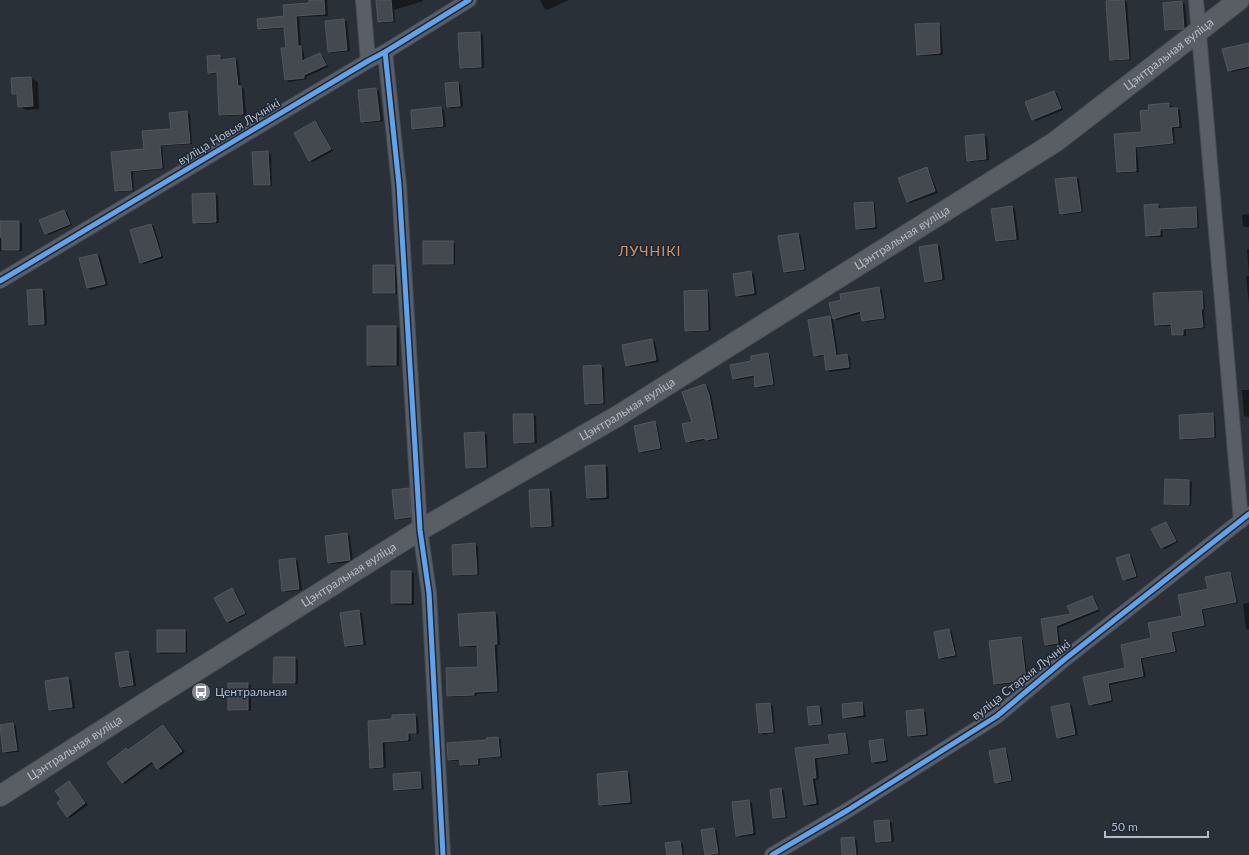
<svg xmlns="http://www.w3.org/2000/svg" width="1249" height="855" viewBox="0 0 1249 855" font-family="Lato,sans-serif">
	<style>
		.shadow { fill: #0007 }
		.building { fill: #444950; stroke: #52575f }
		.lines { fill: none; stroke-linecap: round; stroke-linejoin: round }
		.street-casing { stroke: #484c53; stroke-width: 16 }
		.secondary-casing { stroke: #484c53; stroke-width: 22 }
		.street { stroke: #5a5e66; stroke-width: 14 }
		.secondary { stroke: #595d64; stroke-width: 20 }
		.cycleway-casing { stroke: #1d2633; stroke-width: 8 }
		.cycleway { stroke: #60a3ed; stroke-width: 5 }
		.labels { text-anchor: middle; stroke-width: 3; stroke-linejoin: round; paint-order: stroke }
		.street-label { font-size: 12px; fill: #b4bcc9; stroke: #1d2633 }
		.poi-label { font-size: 12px; fill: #b4bcc9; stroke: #1d2633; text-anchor: start }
		.quarter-label { font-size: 14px; letter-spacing: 1px; fill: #d59563; stroke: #1d2633 }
	</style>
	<rect width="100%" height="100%" fill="#2a3038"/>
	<!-- shadow -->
	<g class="shadow">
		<polygon points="310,0 327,0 328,16 299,17 301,47 303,49 305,61 320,54 323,56 328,67 306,77 307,79 289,82 286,80 287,48 285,28 262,30 259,29 310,4"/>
		<polygon points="385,0 423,0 423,1 394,10 395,22 382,23 379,21"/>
		<polygon points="540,0 569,0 547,10 544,8"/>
		<polygon points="1124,0 1127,2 1131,60 1114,61 1111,59 1107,2"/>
		<polygon points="1182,2 1185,4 1187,29 1169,31 1166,30 1164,3"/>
		<polygon points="344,20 347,21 350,51 332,53 329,52"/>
		<polygon points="938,24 941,26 943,55 921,56 918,54"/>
		<polygon points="480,33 483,35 484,68 464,69 461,67"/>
		<polygon points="1249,44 1249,68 1232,72 1229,70"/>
		<polygon points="219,56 222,58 223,60 235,59 238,61 241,87 244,89 246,115 223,116 220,115 218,73 212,74 209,72"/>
		<polygon points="31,78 38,82 39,109 26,110 19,106 19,97 13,94 12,79"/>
		<polygon points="458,83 461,85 463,107 451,109 448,107"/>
		<polygon points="376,89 379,91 383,121 365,123 362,121 359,91"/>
		<polygon points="1054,92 1057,93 1063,110 1036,121 1033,119"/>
		<polygon points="1169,104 1172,106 1172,109 1177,109 1180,110 1182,128 1174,128 1175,144 1137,148 1139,172 1121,173 1118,172 1143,133 1150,111"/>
		<polygon points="441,108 444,110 446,127 416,130 413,128 412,111"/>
		<polygon points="187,112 190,114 192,144 162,146 164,169 133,172 134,191 118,192 116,190 145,150 172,130"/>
		<polygon points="315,122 318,124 333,151 313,162 310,160"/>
		<polygon points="984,135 987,137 989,160 971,162 968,160"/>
		<polygon points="268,152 271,154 272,186 258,186 255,185"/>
		<polygon points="926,168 929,170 938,193 910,203 907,201"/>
		<polygon points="1076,178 1079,179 1083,212 1064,215 1061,213"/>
		<polygon points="215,194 218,196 219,223 197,224 194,222"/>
		<polygon points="872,203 875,204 877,229 860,230 857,228"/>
		<polygon points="1158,205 1160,206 1161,209 1196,208 1198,209 1199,228 1162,230 1163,237 1150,237 1147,236"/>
		<polygon points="1012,207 1015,209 1019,240 999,242 997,241"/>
		<polygon points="64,211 67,212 72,225 49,235 46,233"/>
		<polygon points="1249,214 1249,227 1246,227 1243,226 1242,215"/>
		<polygon points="0,222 19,222 22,224 22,251 0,251"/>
		<polygon points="151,225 154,226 163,258 144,264 141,262"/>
		<polygon points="798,234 801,236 806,270 787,273 784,272"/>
		<polygon points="452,242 455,244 455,265 427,265 424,264"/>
		<polygon points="937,245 940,247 945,280 928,283 925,281"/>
		<polygon points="1247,249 1249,249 1249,275"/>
		<polygon points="97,255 100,256 108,285 91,290 88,288 80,259"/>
		<polygon points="374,266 394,266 397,268 397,294 377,294 374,293"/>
		<polygon points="751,272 754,274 757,295 740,297 737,296"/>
		<polygon points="1246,276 1249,276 1249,304"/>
		<polygon points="879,288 882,290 886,319 866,322 863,320 861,313 837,320 834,318"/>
		<polygon points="42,290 45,291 47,325 33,326 30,324 28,291"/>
		<polygon points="706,291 709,293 711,331 689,332 686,330"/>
		<polygon points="1201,292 1204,294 1205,310 1204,310 1205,328 1186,330 1186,336 1176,336 1173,335 1172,326 1159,326 1156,325"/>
		<polygon points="830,318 833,319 838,356 847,355 850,357 851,369 830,372 827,370 825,355 818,357 815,355"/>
		<polygon points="396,327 399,328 399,366 371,367 368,365"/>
		<polygon points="652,340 655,342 659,362 630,367 627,366"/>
		<polygon points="768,354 770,356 775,385 759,388 756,386 755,377 737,380 734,379 753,361"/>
		<polygon points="601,366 604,368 605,404 589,405 586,403"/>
		<polygon points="705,385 708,387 712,398 719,439 709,441 706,440 689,443 687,441"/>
		<polygon points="1242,390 1249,390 1249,417 1244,416"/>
		<polygon points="1212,414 1215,416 1216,438 1184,440 1181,439"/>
		<polygon points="533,415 536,416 537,443 518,444 515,442"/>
		<polygon points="654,422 657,424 662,449 643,453 640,452"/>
		<polygon points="484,433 487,435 488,468 470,469 467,468"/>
		<polygon points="605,466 608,467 609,499 591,500 588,498"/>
		<polygon points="1189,481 1192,482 1191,506 1168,505 1165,504"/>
		<polygon points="409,489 412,491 413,518 399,520 396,518"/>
		<polygon points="549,490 552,492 554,527 535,528 532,526"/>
		<polygon points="1166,523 1168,524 1178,542 1165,549 1162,548 1152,530"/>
		<polygon points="347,534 350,536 353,562 332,564 329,563"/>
		<polygon points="475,544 478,546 479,575 457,576 454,575 453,546"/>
		<polygon points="1129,555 1132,557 1138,577 1127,581 1124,579"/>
		<polygon points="295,559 298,561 302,590 286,592 283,590"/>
		<polygon points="392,572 411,572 414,573 414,605 395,605 392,603"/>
		<polygon points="1230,573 1232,575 1238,603 1203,610 1206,626 1173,633 1177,652 1142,659 1146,677 1110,685 1113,702 1093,706 1090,704 1084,677 1127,669 1152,639 1184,617 1209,590"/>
		<polygon points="232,590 235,591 247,614 230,623 227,622"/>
		<polygon points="1092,597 1095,599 1100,611 1058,628 1061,644 1049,646 1046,644 1042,620 1072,615"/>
		<polygon points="1249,603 1249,630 1246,629 1243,604"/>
		<polygon points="359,612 362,613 366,645 349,647 346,646"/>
		<polygon points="495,613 498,615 500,645 497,645 499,692 476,694 477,696 451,697 448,696 479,668 478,647 464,647 461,646 459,615"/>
		<polygon points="949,630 952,632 957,657 943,659 940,658 935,633"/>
		<polygon points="185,631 187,632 187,653 161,654 158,652"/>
		<polygon points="1020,639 1023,640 1028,681 997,685 994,683"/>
		<polygon points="128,652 131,654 136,686 124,688 121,686 116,654"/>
		<polygon points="295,658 298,660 298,684 277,684 274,683"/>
		<polygon points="68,678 71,680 75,708 53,711 50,710"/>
		<polygon points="248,684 251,685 251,711 232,711 229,709"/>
		<polygon points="861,703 864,705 866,717 847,719 844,717"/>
		<polygon points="770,704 773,706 775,733 763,735 760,733"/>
		<polygon points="1069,704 1072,706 1078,735 1061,739 1058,737"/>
		<polygon points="819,707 822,708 823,725 813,726 810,724"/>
		<polygon points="923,711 926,712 928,736 912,737 909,736"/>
		<polygon points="415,715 418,717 419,734 410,734 411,741 385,743 386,768 374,769 371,767 369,721 393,720 393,716"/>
		<polygon points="13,724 16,726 19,752 7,753 4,752"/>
		<polygon points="163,726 166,728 185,752 161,770 158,768 154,763 125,784 122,782 129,751"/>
		<polygon points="844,734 847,735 850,754 817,759 819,779 815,780 819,805 808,806 805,805 796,748 831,745"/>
		<polygon points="498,738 501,740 502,757 480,759 480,765 463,766 460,765 460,761 452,761 449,760 488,741"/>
		<polygon points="882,740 885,742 888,762 876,764 873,762"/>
		<polygon points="1004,749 1007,751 1013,781 999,784 996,782"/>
		<polygon points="627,772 630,774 632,804 603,806 600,805"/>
		<polygon points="419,773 422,774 424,789 398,791 395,790"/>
		<polygon points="69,782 71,784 88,805 70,818 68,816 63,800"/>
		<polygon points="781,789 784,791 787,818 777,819 774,817"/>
		<polygon points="749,801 752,803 756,835 740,837 737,835 734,803"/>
		<polygon points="889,821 892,823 894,842 880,843 877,841 875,822"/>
		<polygon points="714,829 717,831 720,854 707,855 706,854"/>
		<polygon points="854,838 857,840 858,855 843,855"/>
		<polygon points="680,842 683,844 684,855 668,855"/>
	</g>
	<!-- building -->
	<g class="building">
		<polygon points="309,0 324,0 325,14 296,16 298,46 301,46 302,61 320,53 326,65 304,75 304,78 285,80 281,48 286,48 284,27 258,29 257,19 284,16 283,5 309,3"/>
		<polygon points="376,0 391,0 393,21 378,22"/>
		<polygon points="1118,0 1124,0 1129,59 1110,60 1106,1"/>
		<polygon points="1182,1 1184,28 1183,29 1165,30 1163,3"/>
		<polygon points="344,19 347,50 328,52 325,21"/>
		<polygon points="939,23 940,53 917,55 915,24"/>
		<polygon points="480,32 481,67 460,68 458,33"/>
		<polygon points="1249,43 1249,66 1228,71 1222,49"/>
		<polygon points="220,55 220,60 235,58 238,86 241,86 243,114 219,115 217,72 208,73 207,56"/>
		<polygon points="31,77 33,106 18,107 17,94 12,94 11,78"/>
		<polygon points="458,82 460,106 447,107 445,83"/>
		<polygon points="376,88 380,120 361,122 358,90"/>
		<polygon points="1054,91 1061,108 1032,120 1025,102"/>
		<polygon points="1169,103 1169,108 1177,108 1179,126 1171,127 1173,143 1135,147 1136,171 1117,172 1114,134 1142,132 1140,111 1149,110 1148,105"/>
		<polygon points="441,107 443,126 412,129 411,110"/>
		<polygon points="187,111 190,143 160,145 162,168 130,171 132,190 115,191 111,152 144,149 142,131 171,129 169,113"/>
		<polygon points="315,121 331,149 309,161 294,133"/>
		<polygon points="984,134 986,159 967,161 965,136"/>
		<polygon points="268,151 270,185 254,185 252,152"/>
		<polygon points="927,167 935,191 907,202 898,178"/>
		<polygon points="1076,177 1081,211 1060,214 1055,179"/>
		<polygon points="215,193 216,222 193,223 192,194"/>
		<polygon points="873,202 875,227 856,229 854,203"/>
		<polygon points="1158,204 1158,209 1196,207 1197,227 1160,229 1160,235 1146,236 1144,205"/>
		<polygon points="1012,206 1016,239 996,241 991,209"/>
		<polygon points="64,210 70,224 45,234 39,220"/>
		<polygon points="0,221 19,221 19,250 2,250 2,238 0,237"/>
		<polygon points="151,224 161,256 140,263 130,230"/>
		<polygon points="798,233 804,269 784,272 778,236"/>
		<rect x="423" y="241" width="30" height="23"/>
		<polygon points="937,244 942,279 925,282 919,247"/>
		<polygon points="97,254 105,284 87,288 79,258"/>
		<polygon points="373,265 394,265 395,293 373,293"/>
		<polygon points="751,271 754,293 736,296 733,274"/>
		<polygon points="879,287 884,318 862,321 860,311 833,319 829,303 841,300 840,294"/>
		<polygon points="42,289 44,324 29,325 27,290"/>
		<polygon points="707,290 708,330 685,331 684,291"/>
		<polygon points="1202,291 1203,309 1201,309 1203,327 1183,329 1183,335 1172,335 1171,324 1155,325 1153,293"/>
		<polygon points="830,316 836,356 847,354 849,367 826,370 824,354 814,356 808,320"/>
		<rect x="367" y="326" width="29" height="39"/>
		<polygon points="652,339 656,360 626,366 622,345"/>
		<polygon points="768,353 773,384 755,387 754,375 733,379 730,365 751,361 751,356"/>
		<polygon points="601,365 603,403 585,404 583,366"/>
		<polygon points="705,384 709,395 717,438 705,440 705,438 686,442 682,424 692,422 682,392"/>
		<polygon points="1213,413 1214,437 1180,439 1179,415"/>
		<polygon points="513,414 533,414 534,442 514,443"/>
		<polygon points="655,421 660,448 639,452 634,426"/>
		<polygon points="484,432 486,467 466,468 464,433"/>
		<polygon points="605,465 606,497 587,498 585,466"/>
		<polygon points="1165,479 1189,480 1189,505 1164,504"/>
		<polygon points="409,488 411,517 395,519 392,490"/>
		<polygon points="549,489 551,526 531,527 529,490"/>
		<polygon points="1166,522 1176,541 1161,548 1151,529"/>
		<polygon points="347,533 350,560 328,563 325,536"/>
		<polygon points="475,543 477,574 453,575 452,545"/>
		<polygon points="1129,554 1136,576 1123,580 1116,558"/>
		<polygon points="295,558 299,589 282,591 279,560"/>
		<rect x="391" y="571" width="20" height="32"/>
		<polygon points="1230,572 1236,602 1201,609 1204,625 1171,632 1175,651 1140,658 1143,676 1108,683 1111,700 1089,705 1083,677 1125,668 1121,645 1151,638 1148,623 1182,616 1178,595 1208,589 1205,577"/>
		<polygon points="232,588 245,613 227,622 214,598"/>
		<polygon points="1092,596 1098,609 1056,626 1058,643 1045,645 1041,619 1071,614 1067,606"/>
		<polygon points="359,610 363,644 345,646 340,613"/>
		<polygon points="495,612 497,644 494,644 497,691 474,692 474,695 447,696 446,668 478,667 477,645 460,646 458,614"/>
		<polygon points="949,629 955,655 939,658 934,632"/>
		<rect x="157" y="630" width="28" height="22"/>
		<polygon points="1021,637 1026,680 994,684 989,641"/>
		<polygon points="128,651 133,685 120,687 115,653"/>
		<polygon points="274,657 295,657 295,683 273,683"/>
		<polygon points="68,677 72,707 49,710 45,681"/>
		<rect x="228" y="683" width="20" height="27"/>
		<polygon points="862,702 863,715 843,718 842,704"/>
		<polygon points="770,703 773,732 759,733 756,704"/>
		<polygon points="1069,703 1075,734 1057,738 1051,707"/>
		<polygon points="819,706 821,724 809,725 807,707"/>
		<polygon points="923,709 926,734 908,736 906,711"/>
		<polygon points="415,714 416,733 408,733 408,740 382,742 383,767 370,768 368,721 392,719 392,715"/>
		<polygon points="13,723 17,750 3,752 0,725"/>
		<polygon points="163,725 182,751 157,769 152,761 122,783 107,763 126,748 128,750"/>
		<polygon points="845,733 848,753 814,758 816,778 812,778 816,803 804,805 795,748 830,744 828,735"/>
		<polygon points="498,737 500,756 477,758 478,764 460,765 459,759 448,760 447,743 487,740 486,738"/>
		<polygon points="883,739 886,760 872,762 869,741"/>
		<polygon points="1005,748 1011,780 995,783 989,751"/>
		<polygon points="627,771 630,802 599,805 597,774"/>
		<polygon points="420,772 421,788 394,790 393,774"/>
		<polygon points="69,781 85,803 67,817 57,803 61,799 55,791"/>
		<polygon points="781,788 785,817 773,818 770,790"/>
		<polygon points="749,800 753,833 736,836 732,802"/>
		<polygon points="889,820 891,841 876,842 874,821"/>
		<polygon points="714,828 718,853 705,855 701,830"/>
		<polygon points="854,837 856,855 842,855 841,838"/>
		<polygon points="680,841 682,855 667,855 665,843"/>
	</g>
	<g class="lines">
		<!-- street casing -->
		<g class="street-casing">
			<g id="street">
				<polyline points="363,0 368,61"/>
				<polyline points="1196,0 1241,521"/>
				<polyline points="385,52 399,185 420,530 429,593 443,855"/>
				<polyline points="0,281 368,61 385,52 469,0"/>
				<polyline points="772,855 848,810 997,716 1065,659 1249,514"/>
			</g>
		</g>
		<!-- secondary casing -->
		<g class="secondary-casing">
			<g id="secondary">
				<path id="s1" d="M0,796L145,703L420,530L616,417L1055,142L1239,0"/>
			</g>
		</g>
		<!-- street -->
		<use href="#street" class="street"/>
		<!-- secondary -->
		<use href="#secondary" class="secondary"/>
		<!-- cycleway casing -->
		<g class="cycleway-casing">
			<g id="cycleway">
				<polyline points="385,52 399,185 420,530 429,593 443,855"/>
				<polyline points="0,281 368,61 385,52 469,0"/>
				<polyline points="772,855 848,810 997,716 1065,659 1249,514"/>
			</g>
		</g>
		<!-- cycleway -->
		<use href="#cycleway" class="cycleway"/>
	</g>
	<!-- icons -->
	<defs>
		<g id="bus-disc" transform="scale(1)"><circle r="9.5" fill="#848b96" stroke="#1d2633"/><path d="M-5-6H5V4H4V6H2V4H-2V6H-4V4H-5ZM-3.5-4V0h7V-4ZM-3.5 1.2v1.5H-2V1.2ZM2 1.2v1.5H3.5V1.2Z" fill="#fff"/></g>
	</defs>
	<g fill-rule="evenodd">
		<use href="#bus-disc" x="201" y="692"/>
	</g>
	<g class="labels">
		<!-- street labels -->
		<g class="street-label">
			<text dy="4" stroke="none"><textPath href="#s1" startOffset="1385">Цэнтральная вуліца</textPath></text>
			<text transform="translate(229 132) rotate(-31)" y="4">вуліца Новыя Лучнікі</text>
			<text dy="4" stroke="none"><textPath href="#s1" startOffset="1061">Цэнтральная вуліца</textPath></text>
			<text dy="4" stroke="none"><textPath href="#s1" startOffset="737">Цэнтральная вуліца</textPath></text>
			<text dy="4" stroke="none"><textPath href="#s1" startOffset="413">Цэнтральная вуліца</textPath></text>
			<text transform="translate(1021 680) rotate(-38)" y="4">вуліца Старыя Лучнікі</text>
			<text dy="4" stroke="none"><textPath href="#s1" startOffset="89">Цэнтральная вуліца</textPath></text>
		</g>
		<!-- poi labels -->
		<g class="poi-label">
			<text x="215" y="696">Центральная</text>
		</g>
		<!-- quarter labels -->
		<g class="quarter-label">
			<text x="650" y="256">ЛУЧНІКІ</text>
		</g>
	</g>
	<!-- scale -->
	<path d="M1105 831v6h103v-6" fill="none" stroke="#b4bcc9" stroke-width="2"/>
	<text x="1111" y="831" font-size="12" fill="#b4bcc9" stroke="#1d2633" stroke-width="3" paint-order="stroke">50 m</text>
</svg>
